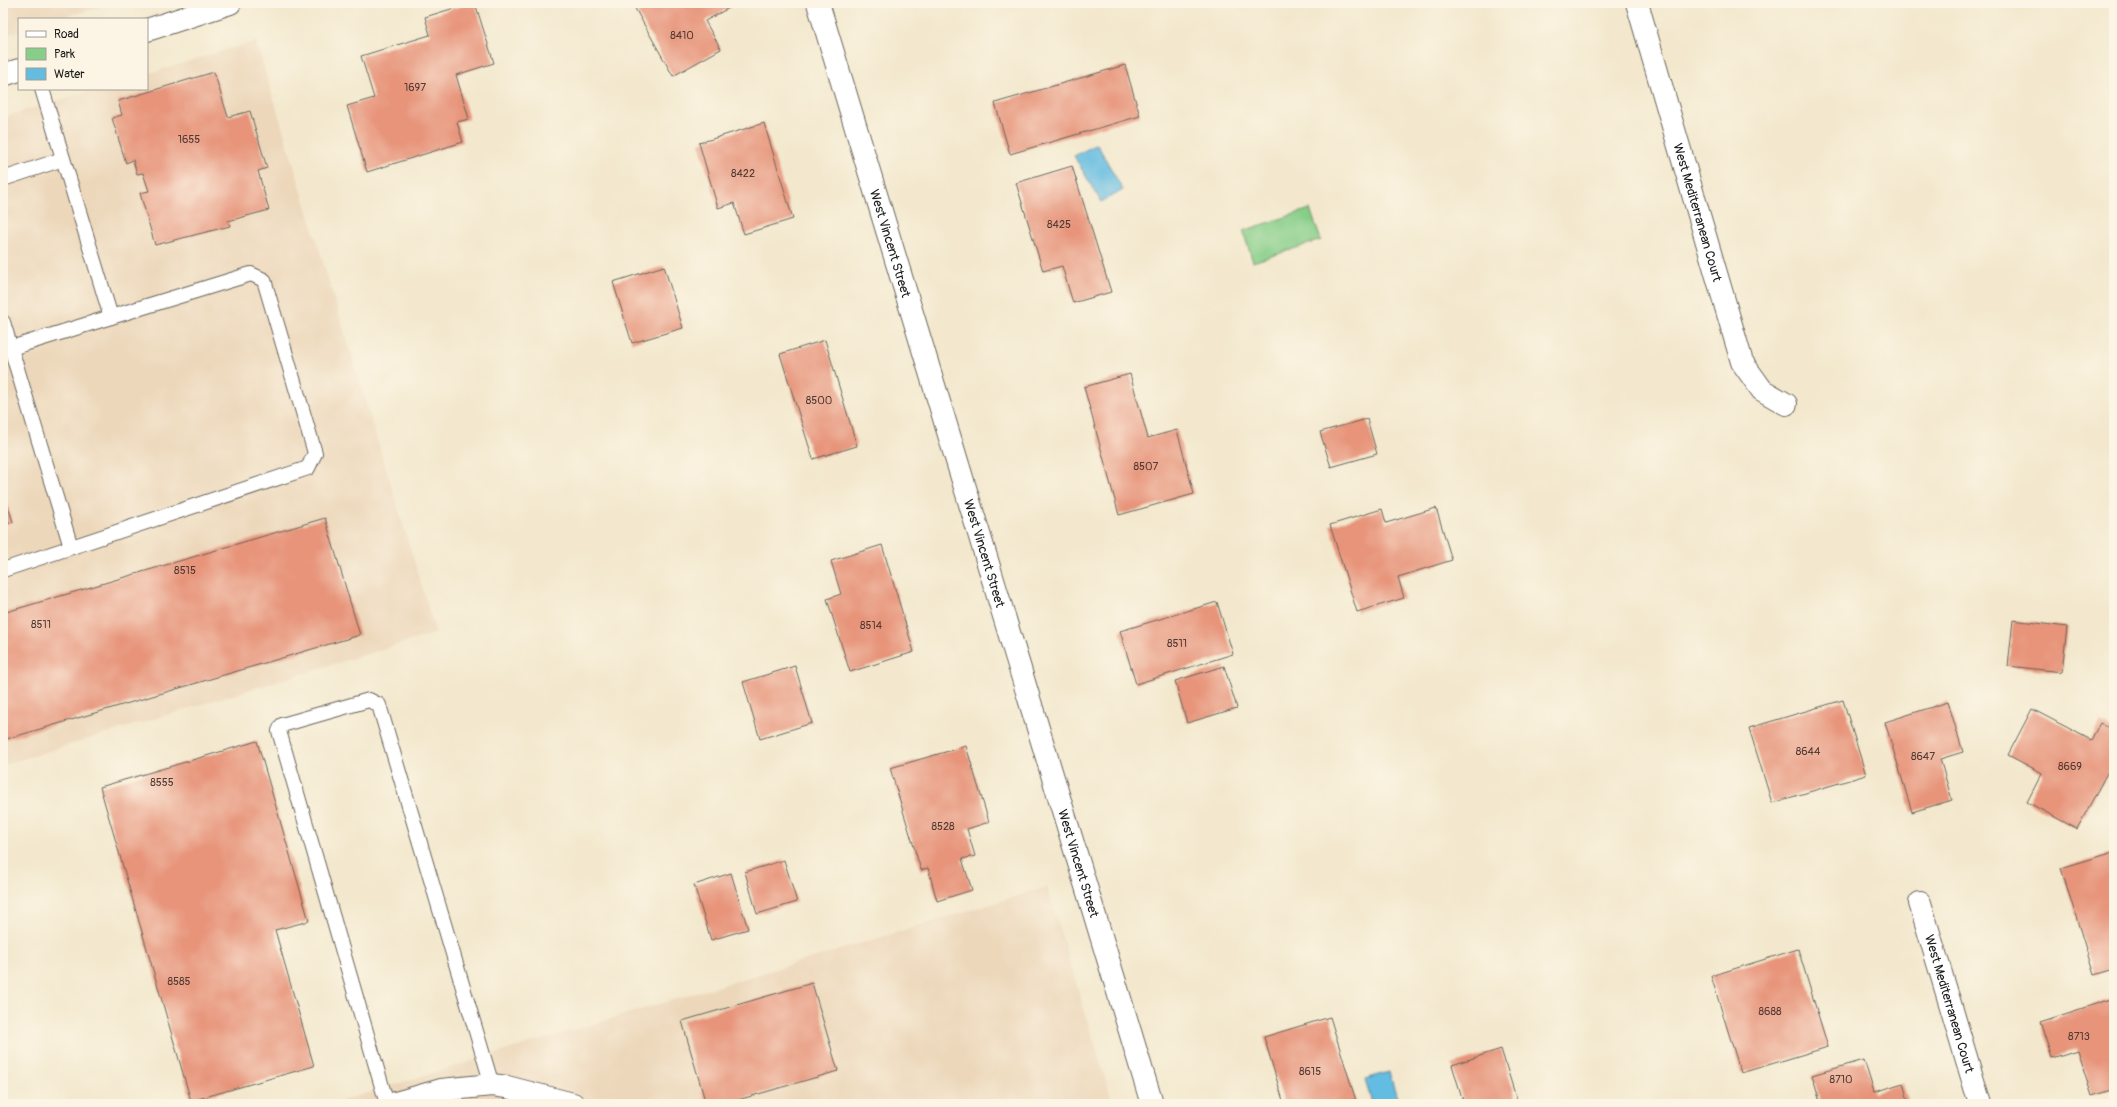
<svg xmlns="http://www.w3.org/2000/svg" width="2117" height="1107" viewBox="0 0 2117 1107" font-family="Pangolin,sans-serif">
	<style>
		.built { fill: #ecd7ba }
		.green { fill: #87ce89; stroke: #527552 }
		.water { fill: #64bce1; stroke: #406c7e }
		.building { fill: #e7947a }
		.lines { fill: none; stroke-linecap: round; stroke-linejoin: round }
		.lane-casing { stroke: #67635a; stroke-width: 16 }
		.street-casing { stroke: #67635a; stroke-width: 24 }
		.lane { stroke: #fff; stroke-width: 14 }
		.street { stroke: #fff; stroke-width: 22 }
		.labels { text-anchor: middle; stroke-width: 4; stroke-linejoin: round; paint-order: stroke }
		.number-label { font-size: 11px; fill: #4f3a34 }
		.street-label { font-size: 13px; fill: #1c1c1c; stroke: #fcf5e5 }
	</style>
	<rect width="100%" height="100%" fill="#fcf5e5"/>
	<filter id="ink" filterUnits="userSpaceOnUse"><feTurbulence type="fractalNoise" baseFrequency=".025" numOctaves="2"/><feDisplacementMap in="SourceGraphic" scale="8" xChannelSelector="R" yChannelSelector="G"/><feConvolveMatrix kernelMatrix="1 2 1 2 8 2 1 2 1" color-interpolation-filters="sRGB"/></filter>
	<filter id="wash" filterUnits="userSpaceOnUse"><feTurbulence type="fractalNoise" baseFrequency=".012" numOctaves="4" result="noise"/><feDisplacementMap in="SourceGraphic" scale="16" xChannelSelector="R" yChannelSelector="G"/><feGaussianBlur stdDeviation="0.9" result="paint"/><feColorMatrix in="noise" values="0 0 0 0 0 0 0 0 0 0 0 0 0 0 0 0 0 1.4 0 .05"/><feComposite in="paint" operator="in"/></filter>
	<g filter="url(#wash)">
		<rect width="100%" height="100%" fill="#f3e8cd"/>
		<!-- built -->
		<g class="built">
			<polygon points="3,3 112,3 58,19 19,19 19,31 3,36"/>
			<polygon points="256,41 436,633 3,765 3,117 97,89 147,89 147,74"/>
			<polygon points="1047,887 1113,1104 331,1104 557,1035"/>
		</g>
		<!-- green -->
		<polygon class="green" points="1310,209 1321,240 1253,262 1243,231"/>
		<!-- water -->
		<g class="water">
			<polygon points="1097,144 1123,190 1101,202 1074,156"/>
			<polygon points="1389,1072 1399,1104 1372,1104 1365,1079"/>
		</g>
		<g id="blocks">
			<!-- building -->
			<g class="building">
				<polygon points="471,3 475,3 494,63 456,75 469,119 457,122 463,142 367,172 347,106 374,98 361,56 430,35 425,17"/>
				<polygon points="632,3 738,3 705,21 721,49 673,76"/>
				<polygon points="1125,65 1140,116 1010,154 995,103"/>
				<polygon points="214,72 228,117 250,111 267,168 258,171 269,210 228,221 230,226 155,245 140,193 149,191 143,173 137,174 133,160 126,163 112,118 122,115 118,101"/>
				<polygon points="764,123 793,219 744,234 734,203 718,208 699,143"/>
				<polygon points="1072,166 1111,292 1073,303 1062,266 1043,271 1016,183"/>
				<polygon points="664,266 683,328 632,343 613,282"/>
				<polygon points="825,340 857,446 813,459 780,354"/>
				<polygon points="1130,374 1148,438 1177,430 1194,494 1119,515 1084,387"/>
				<polygon points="1367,419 1377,454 1331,467 1320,432"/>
				<polygon points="3,491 13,522 3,525"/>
				<polygon points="1436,508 1452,560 1398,577 1404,598 1357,612 1330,525 1382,509 1386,523"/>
				<polygon points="325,518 360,635 3,740 3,613"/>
				<polygon points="882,545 914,652 850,672 827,599 841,594 831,561"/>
				<polygon points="1217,602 1233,654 1136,684 1120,631"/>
				<polygon points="2013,620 2067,627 2062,672 2008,666"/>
				<polygon points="795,666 812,723 760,739 743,682"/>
				<polygon points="1224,666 1237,708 1187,723 1175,681"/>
				<polygon points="1843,700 1866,775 1772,803 1749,728"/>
				<polygon points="1948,702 1963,752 1940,759 1952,800 1912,812 1885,722"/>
				<polygon points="2032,709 2091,740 2100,723 2114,730 2114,760 2077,829 2027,802 2042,773 2008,755"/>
				<polygon points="257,741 309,921 275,930 314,1066 191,1101 100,787"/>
				<polygon points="966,746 989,822 967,829 975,856 962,859 972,890 937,901 928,868 921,870 890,768"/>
				<polygon points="2114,852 2114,969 2094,975 2061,868"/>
				<polygon points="784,860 797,902 757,914 745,872"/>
				<polygon points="731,873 748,929 711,940 694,885"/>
				<polygon points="1798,949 1828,1047 1741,1073 1711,976"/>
				<polygon points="812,983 838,1071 724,1104 706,1104 682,1021"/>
				<polygon points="2114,998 2114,1088 2092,1095 2077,1050 2052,1058 2040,1022"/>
				<polygon points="1330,1017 1357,1104 1284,1104 1264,1037"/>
				<polygon points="1501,1049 1518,1104 1464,1104 1452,1065"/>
				<polygon points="1864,1060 1874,1092 1903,1083 1909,1104 1821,1104 1812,1075"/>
			</g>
		</g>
	</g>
	<g filter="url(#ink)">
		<use href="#blocks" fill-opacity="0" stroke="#67635a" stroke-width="1"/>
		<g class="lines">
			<!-- lane casing -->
			<g class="lane-casing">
				<g id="lane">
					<polyline points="3,179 63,159"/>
					<polyline points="3,322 71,547"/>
					<polyline points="11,348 111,317"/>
					<polyline points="3,570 308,468 315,453 264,280 251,274 111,317 42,89"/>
					<polyline points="387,1104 279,731 282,725 369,700 379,705 492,1085"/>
				</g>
			</g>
			<!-- street casing -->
			<g class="street-casing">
				<g id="street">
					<path id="s1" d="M818,3L1152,1104"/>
					<path id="s2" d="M1637,3L1742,362L1762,390L1786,404"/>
					<polyline points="147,30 230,3"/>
					<polyline points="3,75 19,70"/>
					<path id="s3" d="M1920,903L1980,1104"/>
					<polyline points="392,1104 441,1090 492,1085 507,1087 573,1104"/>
				</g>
			</g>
			<!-- lane -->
			<use href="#lane" class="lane"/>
			<!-- street -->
			<use href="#street" class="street"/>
		</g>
	</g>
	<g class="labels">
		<!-- number labels -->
		<g class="number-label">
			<text x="682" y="39">8410</text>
			<text x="415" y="91">1697</text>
			<text x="189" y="143">1655</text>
			<text x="743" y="177">8422</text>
			<text x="1059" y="228">8425</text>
			<text x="819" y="404">8500</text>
			<text x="1146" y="470">8507</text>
			<text x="185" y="574">8515</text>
			<text x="41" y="628">8511</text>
			<text x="871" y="629">8514</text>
			<text x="1177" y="647">8511</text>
			<text x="1808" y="755">8644</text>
			<text x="1923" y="760">8647</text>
			<text x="2070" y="770">8669</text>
			<text x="162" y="786">8555</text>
			<text x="943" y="830">8528</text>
			<text x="179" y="985">8585</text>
			<text x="1770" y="1015">8688</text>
			<text x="2079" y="1040">8713</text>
			<text x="1310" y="1075">8615</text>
			<text x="1841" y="1083">8710</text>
		</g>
		<!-- street labels -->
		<g class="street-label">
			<text dy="5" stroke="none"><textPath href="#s2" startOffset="218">West Mediterranean Court</textPath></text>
			<text dy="5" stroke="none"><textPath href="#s1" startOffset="251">West Vincent Street</textPath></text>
			<text dy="5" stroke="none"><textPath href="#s1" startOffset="575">West Vincent Street</textPath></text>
			<text dy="5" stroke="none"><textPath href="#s1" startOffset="899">West Vincent Street</textPath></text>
			<text dy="5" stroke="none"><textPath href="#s3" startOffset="105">West Mediterranean Court</textPath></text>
		</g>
	</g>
	<!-- margin -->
	<rect width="2117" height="1107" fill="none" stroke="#fcf5e5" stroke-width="16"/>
	<!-- legend -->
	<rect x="18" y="18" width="130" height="72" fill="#fcf5e5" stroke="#a29e95"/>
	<rect x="26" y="31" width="20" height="6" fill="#ffffff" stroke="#a29e95"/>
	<text x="54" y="38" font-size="12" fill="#1c1c1c">Road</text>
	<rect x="26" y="48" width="20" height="12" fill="#87ce89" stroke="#a29e95"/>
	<text x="54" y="58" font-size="12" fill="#1c1c1c">Park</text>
	<rect x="26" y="68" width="20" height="12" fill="#64bce1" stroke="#a29e95"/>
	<text x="54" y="78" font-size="12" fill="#1c1c1c">Water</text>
</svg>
